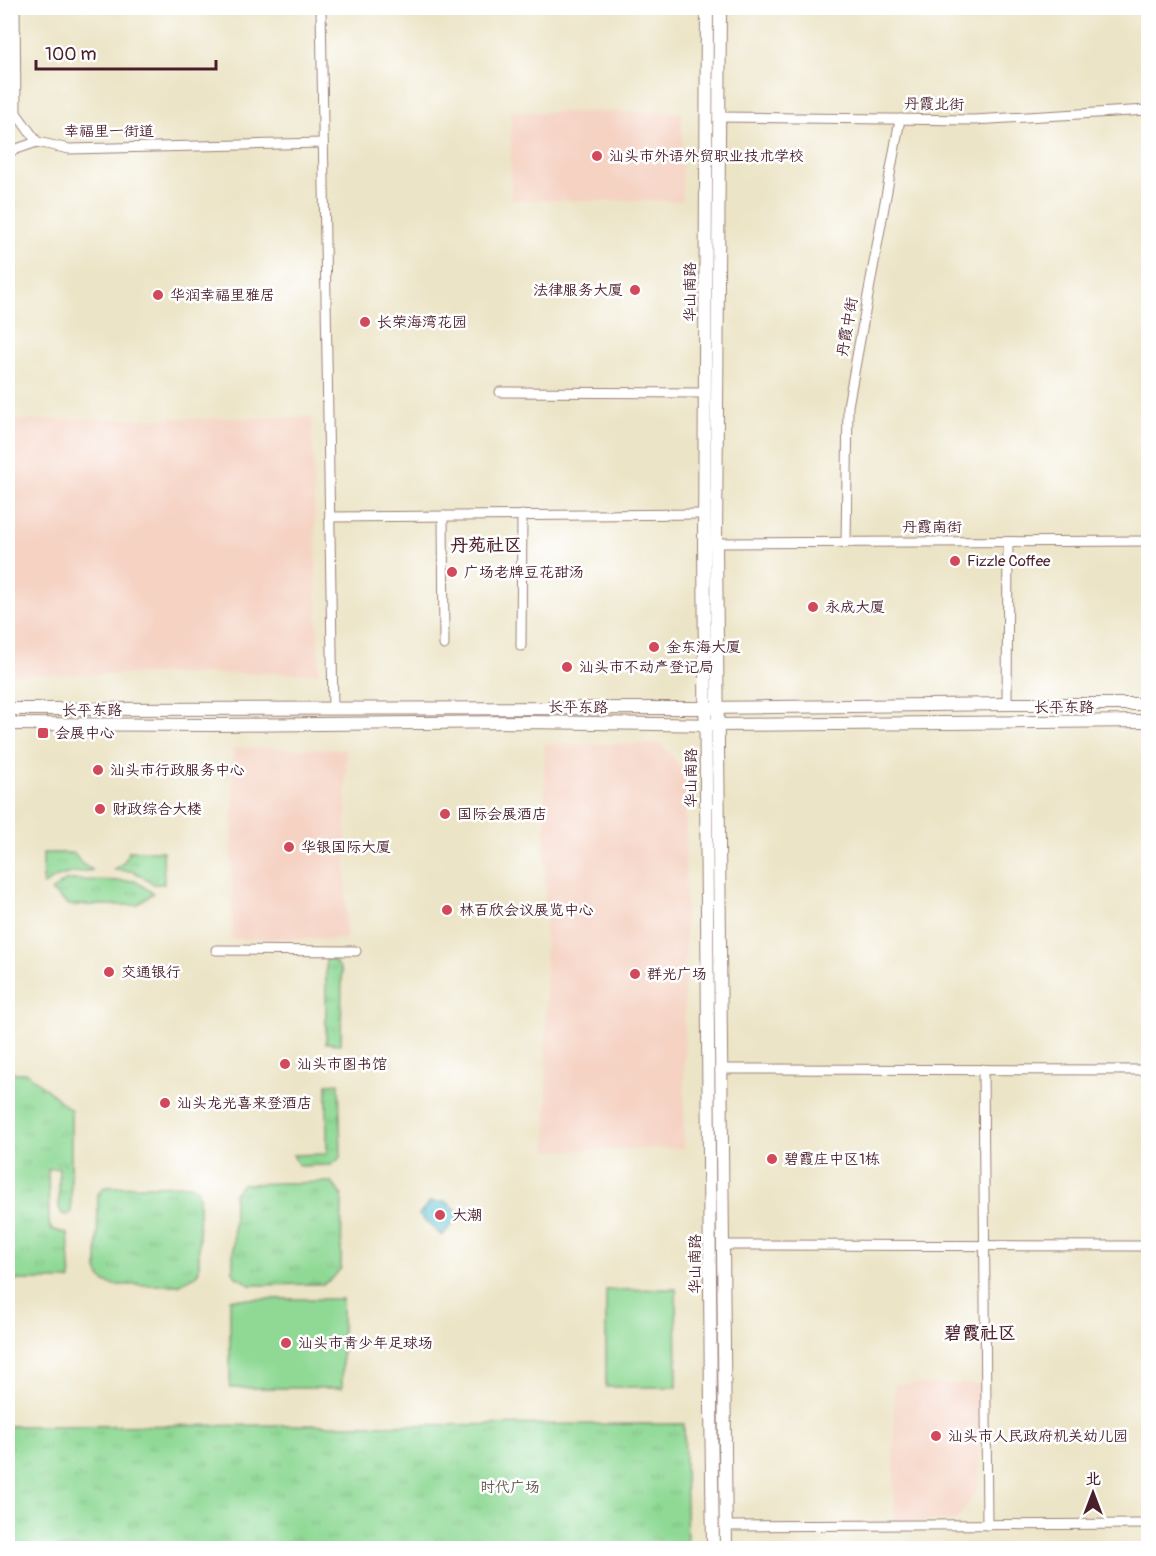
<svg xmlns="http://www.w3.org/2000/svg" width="1156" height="1556" viewBox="0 0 1156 1556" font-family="Pangolin,'LXGW WenKai TC',sans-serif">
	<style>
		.built { fill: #f5d2c2 }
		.grass { fill: url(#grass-tufts); stroke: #6c7c60; stroke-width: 1.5 }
		.pitch { fill: #8fd995; stroke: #6c7c60; stroke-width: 1.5 }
		.water { fill: #55c0cf; stroke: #50707d; stroke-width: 1.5 }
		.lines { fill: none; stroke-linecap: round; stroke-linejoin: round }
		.minor-casing { stroke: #9b8278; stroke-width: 11 }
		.tertiary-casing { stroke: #9b8278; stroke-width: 14 }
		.minor { stroke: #fff; stroke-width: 9 }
		.tertiary { stroke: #fff; stroke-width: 12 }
		.poi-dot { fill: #d1495b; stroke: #fff; stroke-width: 2 }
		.labels { text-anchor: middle; stroke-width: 5; stroke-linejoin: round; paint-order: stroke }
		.street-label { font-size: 15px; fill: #4a1f2b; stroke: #fff }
		.poi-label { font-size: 15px; fill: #4a1f2b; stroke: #fff; text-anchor: start }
		.park-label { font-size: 15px; fill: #5f574b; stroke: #fff }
		.quarter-label { font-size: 18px; font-weight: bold; fill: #4a1f2b; stroke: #fff }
	</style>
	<defs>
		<pattern id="grass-tufts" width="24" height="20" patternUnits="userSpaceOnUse" patternTransform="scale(1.5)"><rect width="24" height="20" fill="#8fd995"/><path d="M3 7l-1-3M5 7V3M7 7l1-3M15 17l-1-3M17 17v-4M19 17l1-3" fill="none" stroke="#7dba81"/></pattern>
	</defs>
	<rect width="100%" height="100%" fill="#fff"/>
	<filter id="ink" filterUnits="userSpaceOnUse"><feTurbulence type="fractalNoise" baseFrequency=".0167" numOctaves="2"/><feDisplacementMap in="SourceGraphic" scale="12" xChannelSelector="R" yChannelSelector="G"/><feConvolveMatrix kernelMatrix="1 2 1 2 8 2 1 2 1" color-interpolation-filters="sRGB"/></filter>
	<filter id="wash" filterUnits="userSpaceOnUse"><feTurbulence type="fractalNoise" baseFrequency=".008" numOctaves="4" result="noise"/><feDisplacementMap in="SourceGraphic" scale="24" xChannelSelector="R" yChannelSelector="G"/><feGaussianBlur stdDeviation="1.35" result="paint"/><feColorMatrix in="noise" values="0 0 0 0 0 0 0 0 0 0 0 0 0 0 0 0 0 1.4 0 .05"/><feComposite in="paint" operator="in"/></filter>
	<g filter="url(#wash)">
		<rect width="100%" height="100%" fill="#ece4c6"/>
		<!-- built -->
		<g class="built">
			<polygon points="511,112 682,112 682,201 511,200"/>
			<polygon points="312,417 319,673 8,675 8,420"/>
			<polygon points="544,744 660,744 672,756 683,771 686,791 684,1148 547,1151"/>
			<polygon points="233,748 346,749 346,939 232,939"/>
			<polygon points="894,1384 979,1384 979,1487 956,1521 894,1521"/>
		</g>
		<!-- grass -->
		<g class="grass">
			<path d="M129,851H163L164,884H154L133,871L113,870C122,866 126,861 129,851Z"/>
			<path d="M43,853H74C79,862 84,867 93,870C81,872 68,872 57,877C52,879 49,883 43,885Z"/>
			<polygon points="67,880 135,881 153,893 137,905 69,905 51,891"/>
			<path d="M326,956C335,961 339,964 342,973L341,1044L326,1043Z"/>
			<polygon points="8,1065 14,1073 27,1073 71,1110 71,1213 67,1215 62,1214 59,1207 59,1168 48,1169 49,1223 51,1229 68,1234 71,1280 8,1280"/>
			<polygon points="339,1083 341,1157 331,1165 299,1166 293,1155 327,1154 327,1084"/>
			<polygon points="331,1182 342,1195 341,1268 332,1279 323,1284 250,1285 243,1280 236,1277 233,1271 234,1194 242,1184"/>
			<path d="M190,1185L197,1190L199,1196V1269L196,1276L178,1285H114C103,1283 101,1280 97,1270L98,1194L105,1187Z"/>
			<polygon points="684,1424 687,1548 8,1548 8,1426"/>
		</g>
		<!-- pitch -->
		<g class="pitch">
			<polygon points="676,1289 677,1387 606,1387 606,1290"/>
			<rect x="230" y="1299" width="112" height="89"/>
		</g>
		<!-- water -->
		<polygon class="water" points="430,1202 447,1202 461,1215 442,1236 419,1215"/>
	</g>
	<g filter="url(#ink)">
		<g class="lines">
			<!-- minor casing -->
			<g class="minor-casing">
				<g id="minor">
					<polyline points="15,8 16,113 37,142 69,149 323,143"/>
					<polyline points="321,8 333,709"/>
					<polyline points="718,117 974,120 1148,110"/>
					<polyline points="8,152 37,142"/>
					<polyline points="500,392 704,393"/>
					<polyline points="443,516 444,645"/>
					<polyline points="330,517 704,514"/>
					<polyline points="716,543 1148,541"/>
					<polyline points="846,543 848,406 900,119"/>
					<polyline points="521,646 522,515"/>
					<polyline points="1007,704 1008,542"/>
					<polyline points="216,950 356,951"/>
					<polyline points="721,1069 1148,1070"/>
					<polyline points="983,1069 987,1525"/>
					<polyline points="723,1245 1148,1246"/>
					<polyline points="725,1526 1148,1524"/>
				</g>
			</g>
			<!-- tertiary casing -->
			<g class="tertiary-casing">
				<g id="tertiary">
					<polyline points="707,8 704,543 711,1406 713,1548"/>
					<polyline points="720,8 716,543 726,1548"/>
					<polyline points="8,709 705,708 1007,704 1148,704"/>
					<polyline points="8,724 213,725 529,722 719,725 1148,721"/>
				</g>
			</g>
			<!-- minor -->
			<use href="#minor" class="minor"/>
			<!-- tertiary -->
			<use href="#tertiary" class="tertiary"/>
		</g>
	</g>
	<!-- markers -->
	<g class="poi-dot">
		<circle cx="597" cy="156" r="6"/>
		<circle cx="635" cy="290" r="6"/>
		<circle cx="158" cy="295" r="6"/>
		<circle cx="365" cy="322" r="6"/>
		<circle cx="955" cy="561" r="6"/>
		<circle cx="452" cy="572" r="6"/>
		<circle cx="813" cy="607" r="6"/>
		<circle cx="654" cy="647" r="6"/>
		<circle cx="567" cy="667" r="6"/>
		<rect x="37" y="727" width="12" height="12" rx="3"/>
		<circle cx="98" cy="770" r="6"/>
		<circle cx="100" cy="809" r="6"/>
		<circle cx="445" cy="814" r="6"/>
		<circle cx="289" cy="847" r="6"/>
		<circle cx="447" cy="910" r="6"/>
		<circle cx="109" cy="972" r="6"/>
		<circle cx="635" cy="974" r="6"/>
		<circle cx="285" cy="1064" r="6"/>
		<circle cx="165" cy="1103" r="6"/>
		<circle cx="772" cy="1159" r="6"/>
		<circle cx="440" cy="1215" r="6"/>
		<circle cx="286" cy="1343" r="6"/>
		<circle cx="936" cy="1436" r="6"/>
	</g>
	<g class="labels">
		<!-- street labels -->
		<g class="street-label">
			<text transform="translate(934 104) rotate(1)" y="5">丹霞北街</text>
			<text x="109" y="136">幸福里一街道</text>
			<text transform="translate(690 292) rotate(-90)" y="5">华山南路</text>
			<text transform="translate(847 327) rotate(-80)" y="5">丹霞中街</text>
			<text x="932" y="532">丹霞南街</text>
			<text transform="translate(578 707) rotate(1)" y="5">长平东路</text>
			<text x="1064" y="712">长平东路</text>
			<text x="92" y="715">长平东路</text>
			<text transform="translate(691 778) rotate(-90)" y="5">华山南路</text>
			<text transform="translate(695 1264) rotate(-90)" y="5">华山南路</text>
		</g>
		<!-- poi labels -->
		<g class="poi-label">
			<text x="609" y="161">汕头市外语外贸职业技术学校</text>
			<text x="623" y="295" text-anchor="end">法律服务大厦</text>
			<text x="170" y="300">华润幸福里雅居</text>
			<text x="377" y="327">长荣海湾花园</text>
			<text x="967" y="566">Fizzle Coffee</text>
			<text x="464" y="577">广场老牌豆花甜汤</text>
			<text x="825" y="612">永成大厦</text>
			<text x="666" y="652">金东海大厦</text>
			<text x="579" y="672">汕头市不动产登记局</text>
			<text x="55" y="738">会展中心</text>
			<text x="110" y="775">汕头市行政服务中心</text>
			<text x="112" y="814">财政综合大楼</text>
			<text x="457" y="819">国际会展酒店</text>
			<text x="301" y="852">华银国际大厦</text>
			<text x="459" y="915">林百欣会议展览中心</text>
			<text x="121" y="977">交通银行</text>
			<text x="647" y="979">群光广场</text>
			<text x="297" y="1069">汕头市图书馆</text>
			<text x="177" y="1108">汕头龙光喜来登酒店</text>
			<text x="784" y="1164">碧霞庄中区1栋</text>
			<text x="452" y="1220">大潮</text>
			<text x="298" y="1348">汕头市青少年足球场</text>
			<text x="948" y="1441">汕头市人民政府机关幼儿园</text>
		</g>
		<!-- park labels -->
		<g class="park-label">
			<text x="510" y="1492">时代广场</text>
		</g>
		<!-- quarter labels -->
		<g class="quarter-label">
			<text x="486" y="551">丹苑社区</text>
			<text x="980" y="1339">碧霞社区</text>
		</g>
	</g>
	<!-- margin -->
	<rect width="1156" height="1556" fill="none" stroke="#fff" stroke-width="30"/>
	<!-- north arrow -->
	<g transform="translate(1093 1493)" stroke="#ffffff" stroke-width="4.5" paint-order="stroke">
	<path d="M0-4.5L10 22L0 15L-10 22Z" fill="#4a1f2b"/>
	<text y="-9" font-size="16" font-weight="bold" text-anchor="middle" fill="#4a1f2b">北</text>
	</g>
	<!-- scale -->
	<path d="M36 60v9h180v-9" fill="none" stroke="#4a1f2b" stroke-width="3"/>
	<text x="45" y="60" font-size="18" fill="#4a1f2b" stroke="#ffffff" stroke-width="4.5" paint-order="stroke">100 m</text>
</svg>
